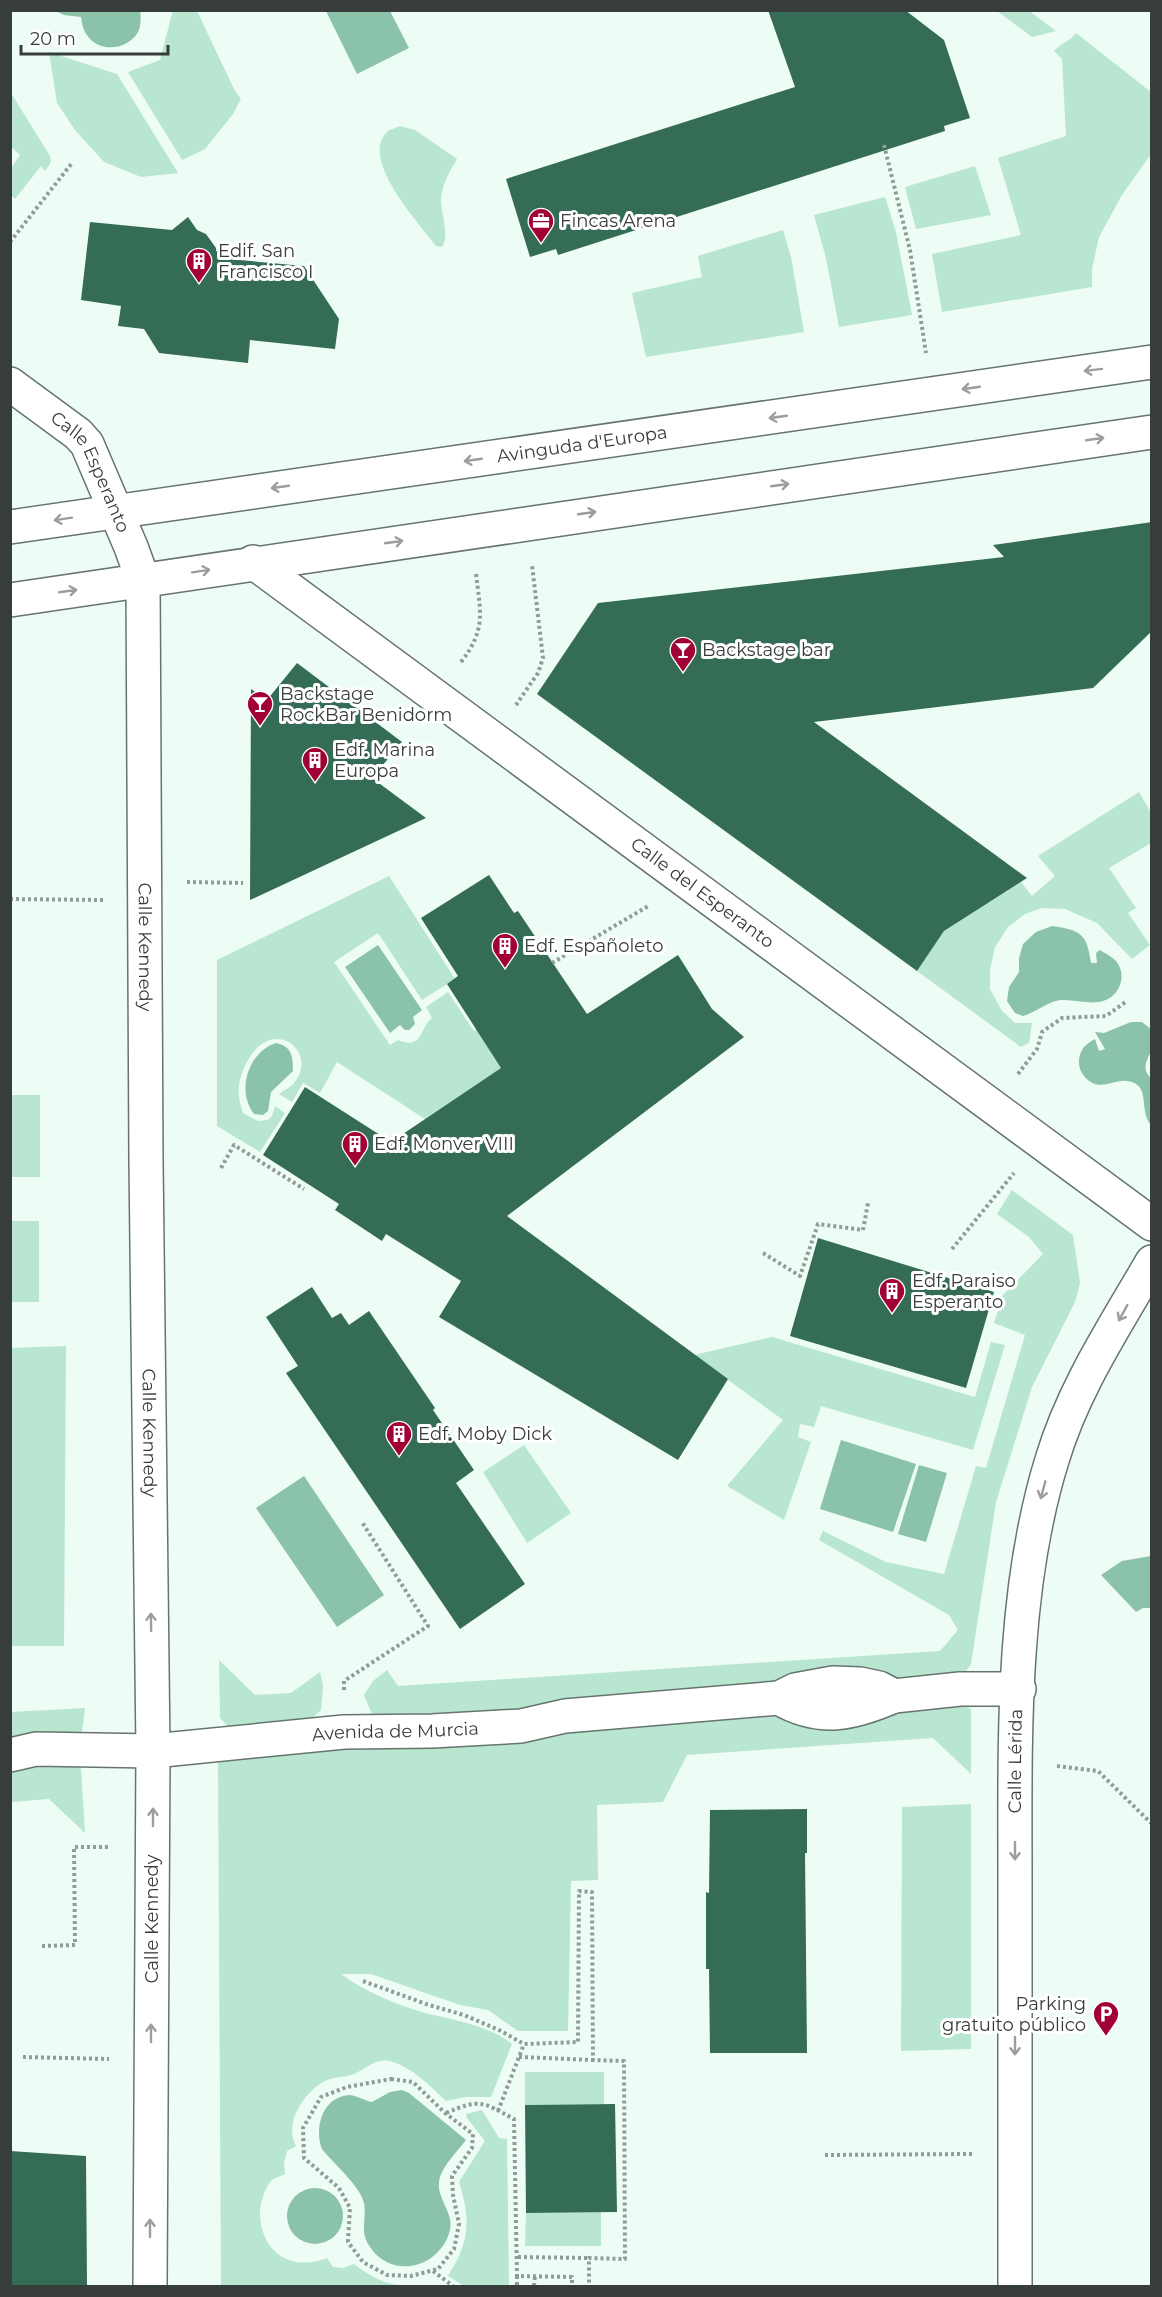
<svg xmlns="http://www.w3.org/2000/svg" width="1162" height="2297" viewBox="0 0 1162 2297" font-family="Montserrat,sans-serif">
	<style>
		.green { fill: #b8e6d0 }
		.water { fill: #8ac3a9 }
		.building { fill: #356c55 }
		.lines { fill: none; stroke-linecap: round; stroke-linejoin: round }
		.pedestrian-casing { stroke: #67746e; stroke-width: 36 }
		.minor-casing { stroke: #67746e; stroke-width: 36 }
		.secondary-casing { stroke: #67746e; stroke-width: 36 }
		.path { stroke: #919c97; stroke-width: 4; stroke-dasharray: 3 3; stroke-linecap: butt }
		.pedestrian { stroke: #fff; stroke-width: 33 }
		.minor { stroke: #fff; stroke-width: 33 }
		.secondary { stroke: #fff; stroke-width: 33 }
		.oneway { stroke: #9b9e9c }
		.labels { text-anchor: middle; stroke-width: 6; stroke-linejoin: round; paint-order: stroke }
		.poi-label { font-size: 18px; fill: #373d3a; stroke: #fff; text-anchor: start }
		.street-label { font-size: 18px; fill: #373d3a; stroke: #fff }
	</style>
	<rect width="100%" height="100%" fill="#edfcf5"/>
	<!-- green -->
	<g class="green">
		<polygon points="173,10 197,11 234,89 241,99 233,114 205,149 182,160 128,72 160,60"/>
		<polygon points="997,11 1029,11 1056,31 1032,37"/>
		<path d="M1076,33L1151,92V154L1122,195L1099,237L1092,269V287L942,312L932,254L1021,235L998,158L1066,136L1062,59L1054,51C1061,43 1069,42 1076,33Z"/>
		<polygon points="49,52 117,74 178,173 141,177 104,162 75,130 57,103"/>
		<polygon points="11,93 50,156 51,162 45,171 41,166 15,199 11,195 11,168 20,155 11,147"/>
		<path d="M400,126L415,130L457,159C450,171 441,186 441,200C441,214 450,237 442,247L436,246C419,223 359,159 387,132C390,129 396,128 400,126Z"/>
		<polygon points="975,166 991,215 916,229 905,187"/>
		<polygon points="885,197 896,232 912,315 839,327 826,258 814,215"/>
		<polygon points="783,230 791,257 804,332 646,357 632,293 702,277 698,256"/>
		<polygon points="1139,792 1151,813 1151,843 1109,868 1136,908 1128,913 1150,945 1132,959 1097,923 1065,909 1042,908 1025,914 1008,927 995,947 990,970 990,989 1002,1011 1015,1023 1032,1023 1029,1043 1021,1047 917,971 944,931 1021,882 1032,896 1055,876 1038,856"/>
		<path d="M389,876L455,979L422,1000L378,933L334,962L390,1045L398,1040C424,1050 419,1028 432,1018L426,1007L448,992L474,1031L486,1023L509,1063L425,1119L337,1062L320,1093L303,1083L292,1102L279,1094C284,1090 291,1087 294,1083C321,1050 268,1011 244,1068C237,1084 237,1096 243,1113L258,1121L268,1120L272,1116L275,1106L285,1113L260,1152L217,1126V960Z"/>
		<rect x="11" y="1095" width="29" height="82"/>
		<polygon points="1012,1190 1073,1235 1080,1283 1075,1302 1032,1387 996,1502 971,1664 964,1674 949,1678 779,1687 532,1713 374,1719 364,1695 373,1681 387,1670 398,1686 940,1651 958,1630 949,1615 819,1540 823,1531 886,1562 944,1574 976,1466 986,1468 1025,1335 994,1323 1003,1295 1043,1254 1029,1237 997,1214"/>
		<rect x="11" y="1221" width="28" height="81"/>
		<polygon points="772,1337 975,1397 991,1342 1005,1345 973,1450 821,1406 814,1427 800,1424 798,1437 811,1442 784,1520 727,1486 783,1420 694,1355"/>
		<polygon points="66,1346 64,1646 11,1646 11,1348"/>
		<polygon points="524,1445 571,1513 527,1543 483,1472"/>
		<polygon points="219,1660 255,1695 291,1693 320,1672 323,1686 321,1710 309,1721 229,1727 220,1718"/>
		<path d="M961,1704L971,1709V1774L933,1738L687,1755L663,1802L597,1805L598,1880L571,1881L568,2031H518L488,2010L460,2005L371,1974H341C364,1991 397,2005 425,2013C453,2020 489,2025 512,2044L491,2097H466L446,2101C430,2086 412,2067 390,2061C377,2058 366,2068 356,2073C347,2078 334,2076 325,2081C305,2091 283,2123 296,2146L287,2151L284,2163L285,2174C281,2176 275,2178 272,2180C265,2187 261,2201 260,2210C259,2250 289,2273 327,2258L333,2267L343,2268L354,2264C371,2277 385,2285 408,2286H221L218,1762L223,1756L568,1731L744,1714L762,1717L776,1716L796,1722L890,1709Z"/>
		<polygon points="85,1708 82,1731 72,1738 11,1742 11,1712"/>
		<polygon points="74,1761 81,1769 85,1833 49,1799 11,1802 11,1769"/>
		<polygon points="971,1804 971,2049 901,2051 902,1807"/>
		<polygon points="525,2072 604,2072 604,2104 525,2105"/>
		<path d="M482,2110L499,2138L507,2139L509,2286H464L448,2276C470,2241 471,2221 459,2182L485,2141L467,2118L466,2114Z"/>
		<polygon points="601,2212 601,2246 525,2246 526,2213"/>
	</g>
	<!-- water -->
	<g class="water">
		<path d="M56,11H140C141,16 141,24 139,30C130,50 99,54 87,35C83,30 82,23 81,17L64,15Z"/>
		<polygon points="326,11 390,11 409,48 357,74"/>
		<path d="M1052,926C1081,930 1087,934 1091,963H1097L1096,953L1100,950C1106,954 1115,958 1118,964C1127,978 1118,997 1103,1001C1090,1005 1074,999 1061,1000C1046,1002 1037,1012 1023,1016L1015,1013L1007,1001L1009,987L1019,972V958L1023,944L1036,932Z"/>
		<polygon points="378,945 422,1010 413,1017 415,1024 409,1030 405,1030 400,1025 390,1033 345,967"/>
		<path d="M1131,1022H1142L1151,1029C1152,1035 1153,1045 1151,1051C1147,1061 1141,1068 1151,1078V1125C1140,1112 1148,1091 1136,1084C1117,1072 1099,1099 1082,1073C1079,1068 1078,1061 1080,1055C1082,1047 1088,1043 1095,1039L1099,1051L1105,1049L1095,1032L1104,1033Z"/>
		<path d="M276,1043C292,1046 293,1057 293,1071L271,1092L268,1111L263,1115L254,1114C236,1091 248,1052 276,1043Z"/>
		<polygon points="841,1440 916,1464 893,1532 820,1509"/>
		<polygon points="919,1465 947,1473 926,1542 898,1534"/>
		<polygon points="304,1476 384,1595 337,1627 256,1508"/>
		<polygon points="1151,1556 1151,1608 1143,1608 1136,1612 1101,1575 1122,1561"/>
		<path d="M402,2090L409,2093L466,2140C457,2152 441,2167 439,2182C437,2199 454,2213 450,2230C441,2267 393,2281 370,2247C359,2231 367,2220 364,2203C361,2187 333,2163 322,2149C314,2128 322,2097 349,2095C356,2095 365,2101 372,2102L390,2092Z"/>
		<circle cx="315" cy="2216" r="28"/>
	</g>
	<!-- building -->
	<g class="building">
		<polygon points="768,10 905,10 944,40 970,118 944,126 945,131 558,255 556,249 530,257 506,179 795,87"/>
		<polygon points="188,217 197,230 206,234 216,248 216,251 228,253 228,259 304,266 339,319 335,349 250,340 248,363 159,353 144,329 118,326 121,306 81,300 90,222 172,230"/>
		<polygon points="1152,522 1152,631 1093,688 814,722 1027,878 944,931 917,971 537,694 598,603 1004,557 993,545"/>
		<polygon points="297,663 402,742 372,778 426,818 250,900 251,689 267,700"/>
		<polygon points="489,875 514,913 518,911 587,1014 678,955 712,1009 744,1037 507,1216 728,1379 678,1460 439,1317 461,1281 386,1234 382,1241 335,1210 339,1204 263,1155 305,1087 391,1142 501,1068 447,984 458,976 421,918"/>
		<polygon points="818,1238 994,1292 966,1388 790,1336"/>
		<polygon points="312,1287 332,1318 341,1313 349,1325 369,1311 435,1408 433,1410 474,1470 456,1483 525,1584 460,1629 286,1373 298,1366 266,1317"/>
		<polygon points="807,1809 807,1853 805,1853 807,2053 710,2053 709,1969 706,1969 706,1892 709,1893 710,1810"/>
		<polygon points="615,2104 617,2212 526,2213 525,2105"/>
		<polygon points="10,2151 86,2156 87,2286 10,2286"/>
	</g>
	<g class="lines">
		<!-- pedestrian casing -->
		<g class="pedestrian-casing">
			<g id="pedestrian">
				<path d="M779,1698C820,1722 853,1714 894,1696"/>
				<path id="s1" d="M10,1755L36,1749L153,1751L344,1732L432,1731L521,1726L565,1716L779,1698L795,1690L833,1683L860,1684L879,1688L894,1696L960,1689H1019"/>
			</g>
		</g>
		<!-- minor casing -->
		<g class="minor-casing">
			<g id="minor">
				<path id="s2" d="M10,384L78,434L87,444L131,547L143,580L146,1161L153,1751L150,2286"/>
				<path id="s3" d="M253,562L1152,1224"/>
				<path id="s4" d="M1015,2286C1015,2151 1015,2015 1015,1880C1015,1742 1011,1592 1052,1460C1073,1389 1115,1326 1152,1262"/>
			</g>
		</g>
		<!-- secondary casing -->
		<g class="secondary-casing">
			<g id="secondary">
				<path id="s5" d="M10,527L1152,362"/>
				<polyline points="10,600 1152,432"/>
			</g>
		</g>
		<!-- path -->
		<g class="path">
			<polyline points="884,145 910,250 926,353"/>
			<polyline points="10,242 72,163"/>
			<path d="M461,662C487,629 480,611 476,573"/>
			<polyline points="516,705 538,673 543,658 532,565"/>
			<polyline points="187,882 243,883"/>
			<polyline points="10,899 103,900"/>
			<polyline points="552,963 650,905"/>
			<polyline points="1018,1074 1037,1049 1042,1032 1062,1018 1106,1016 1127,1001"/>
			<polyline points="221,1168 234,1145 304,1189"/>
			<polyline points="952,1249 1014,1173"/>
			<polyline points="763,1253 800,1276 818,1224 863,1230 868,1203"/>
			<polyline points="344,1690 344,1681 428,1626 362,1522"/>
			<polyline points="1057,1766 1098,1771 1152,1824"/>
			<polyline points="42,1946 75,1945 74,1847 109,1847"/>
			<polyline points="363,1981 429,2005 464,2015 499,2030 524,2044 578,2042 579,1891 592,1892 593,2060 624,2061 625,2259 589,2258 589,2286"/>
			<polyline points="23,2057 109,2059"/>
			<polyline points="519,2057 593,2060"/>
			<polygon points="391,2079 413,2082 445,2113 473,2134 472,2148 452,2176 453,2195 459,2224 454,2249 438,2269 411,2276 387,2275 363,2262 348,2242 350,2208 339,2188 304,2158 303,2128 321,2097 347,2087"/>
			<polyline points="498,2111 524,2044"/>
			<path d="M446,2113C481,2098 482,2102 514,2119L517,2276L572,2277V2286"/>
			<polyline points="825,2155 972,2154"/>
			<polyline points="518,2257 589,2258"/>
			<polyline points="433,2271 453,2286"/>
			<polyline points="517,2276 517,2286"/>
			<polyline points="534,2286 535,2276"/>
		</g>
		<!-- pedestrian -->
		<use href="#pedestrian" class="pedestrian"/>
		<!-- minor -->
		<use href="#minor" class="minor"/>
		<!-- secondary -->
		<use href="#secondary" class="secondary"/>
	</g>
	<!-- one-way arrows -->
	<defs><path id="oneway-shaft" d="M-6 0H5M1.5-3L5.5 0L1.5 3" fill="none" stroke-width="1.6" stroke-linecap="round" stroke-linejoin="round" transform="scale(1.5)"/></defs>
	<g class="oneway">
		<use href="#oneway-shaft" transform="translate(1093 370) rotate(173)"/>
		<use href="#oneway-shaft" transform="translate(971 388) rotate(172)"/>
		<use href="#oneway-shaft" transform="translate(778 417) rotate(172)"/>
		<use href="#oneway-shaft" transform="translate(1095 439) rotate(-8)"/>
		<use href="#oneway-shaft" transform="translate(473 460) rotate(172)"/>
		<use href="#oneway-shaft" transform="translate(780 485) rotate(-8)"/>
		<use href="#oneway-shaft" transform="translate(280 487) rotate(172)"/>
		<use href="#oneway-shaft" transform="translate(587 513) rotate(-8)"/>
		<use href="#oneway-shaft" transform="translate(63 519) rotate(171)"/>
		<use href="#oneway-shaft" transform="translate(394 542) rotate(-8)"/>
		<use href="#oneway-shaft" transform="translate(201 571) rotate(-9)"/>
		<use href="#oneway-shaft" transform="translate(68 591) rotate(-8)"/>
		<use href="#oneway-shaft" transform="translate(1123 1313) rotate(119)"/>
		<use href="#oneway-shaft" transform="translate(1043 1490) rotate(105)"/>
		<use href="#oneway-shaft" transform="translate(151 1622) rotate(-91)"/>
		<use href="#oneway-shaft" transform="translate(153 1817) rotate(-90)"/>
		<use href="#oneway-shaft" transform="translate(1015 1851) rotate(90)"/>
		<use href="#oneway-shaft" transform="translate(151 2033) rotate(-90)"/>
		<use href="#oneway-shaft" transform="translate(1015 2046) rotate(90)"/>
		<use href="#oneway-shaft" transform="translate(150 2228) rotate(-90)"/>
	</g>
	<!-- icons -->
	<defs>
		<g id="office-pin" transform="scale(1.35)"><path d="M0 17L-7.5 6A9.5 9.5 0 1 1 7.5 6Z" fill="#a10135" stroke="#fff"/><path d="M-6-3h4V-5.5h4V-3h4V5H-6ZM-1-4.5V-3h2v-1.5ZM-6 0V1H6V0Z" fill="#fff"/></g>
		<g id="building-pin" transform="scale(1.35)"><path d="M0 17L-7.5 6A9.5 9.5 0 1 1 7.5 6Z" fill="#a10135" stroke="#fff"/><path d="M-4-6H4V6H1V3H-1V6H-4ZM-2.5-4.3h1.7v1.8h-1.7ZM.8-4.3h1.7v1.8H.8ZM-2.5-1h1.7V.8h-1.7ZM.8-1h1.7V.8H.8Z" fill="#fff"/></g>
		<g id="bar-pin" transform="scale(1.35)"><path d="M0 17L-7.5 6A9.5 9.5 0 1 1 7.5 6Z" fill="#a10135" stroke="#fff"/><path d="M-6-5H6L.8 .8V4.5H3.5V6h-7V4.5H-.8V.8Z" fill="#fff"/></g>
		<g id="parking-pin" transform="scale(1.35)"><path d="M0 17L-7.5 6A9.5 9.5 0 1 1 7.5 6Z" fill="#a10135" stroke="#fff"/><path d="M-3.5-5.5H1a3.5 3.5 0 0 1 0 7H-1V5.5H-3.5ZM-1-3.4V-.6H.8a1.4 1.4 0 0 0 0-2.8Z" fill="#fff"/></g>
	</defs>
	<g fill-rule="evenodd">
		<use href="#office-pin" x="541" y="221"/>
		<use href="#building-pin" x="199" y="261"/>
		<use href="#bar-pin" x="683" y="650"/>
		<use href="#bar-pin" x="260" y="704"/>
		<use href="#building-pin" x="315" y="760"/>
		<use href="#building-pin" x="505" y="946"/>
		<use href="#building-pin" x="355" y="1144"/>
		<use href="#building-pin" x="892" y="1291"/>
		<use href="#building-pin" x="399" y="1434"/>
		<use href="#parking-pin" x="1106" y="2014"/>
	</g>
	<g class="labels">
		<!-- poi labels -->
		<g class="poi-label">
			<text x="560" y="227">Fincas Arena</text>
			<text x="218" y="257">Edif. San<tspan x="218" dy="21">Francisco I</tspan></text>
			<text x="702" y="656">Backstage bar</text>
			<text x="280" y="700">Backstage<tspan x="280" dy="21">RockBar Benidorm</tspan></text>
			<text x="334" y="756">Edf. Marina<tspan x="334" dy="21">Europa</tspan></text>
			<text x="524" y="952">Edf. Españoleto</text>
			<text x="374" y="1150">Edf. Monver VIII</text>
			<text x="912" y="1287">Edf. Paraiso<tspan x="912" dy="21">Esperanto</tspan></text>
			<text x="418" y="1440">Edf. Moby Dick</text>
			<text x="1086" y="2010" text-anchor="end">Parking<tspan x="1086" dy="21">gratuito público</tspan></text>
		</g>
		<!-- street labels -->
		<g class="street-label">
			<text dy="6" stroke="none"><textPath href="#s5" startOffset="578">Avinguda d'Europa</textPath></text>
			<text dy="6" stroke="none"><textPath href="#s2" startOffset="123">Calle Esperanto</textPath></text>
			<text dy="6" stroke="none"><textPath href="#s3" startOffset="558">Calle del Esperanto</textPath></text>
			<text dy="6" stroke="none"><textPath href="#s2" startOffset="612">Calle Kennedy</textPath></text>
			<text dy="6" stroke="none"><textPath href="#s2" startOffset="1098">Calle Kennedy</textPath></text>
			<text dy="6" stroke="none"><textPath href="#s1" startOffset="387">Avenida de Murcia</textPath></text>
			<text dy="6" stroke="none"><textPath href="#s4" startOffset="525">Calle Lérida</textPath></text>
			<text transform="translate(152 1919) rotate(-90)" y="6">Calle Kennedy</text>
		</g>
	</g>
	<!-- border -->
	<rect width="1162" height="2297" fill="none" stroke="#373d3a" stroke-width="24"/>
	<!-- scale -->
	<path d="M21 45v9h147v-9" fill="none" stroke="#373d3a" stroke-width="3"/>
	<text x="30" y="45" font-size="18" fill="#373d3a" stroke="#ffffff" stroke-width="4.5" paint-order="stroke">20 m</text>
</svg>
